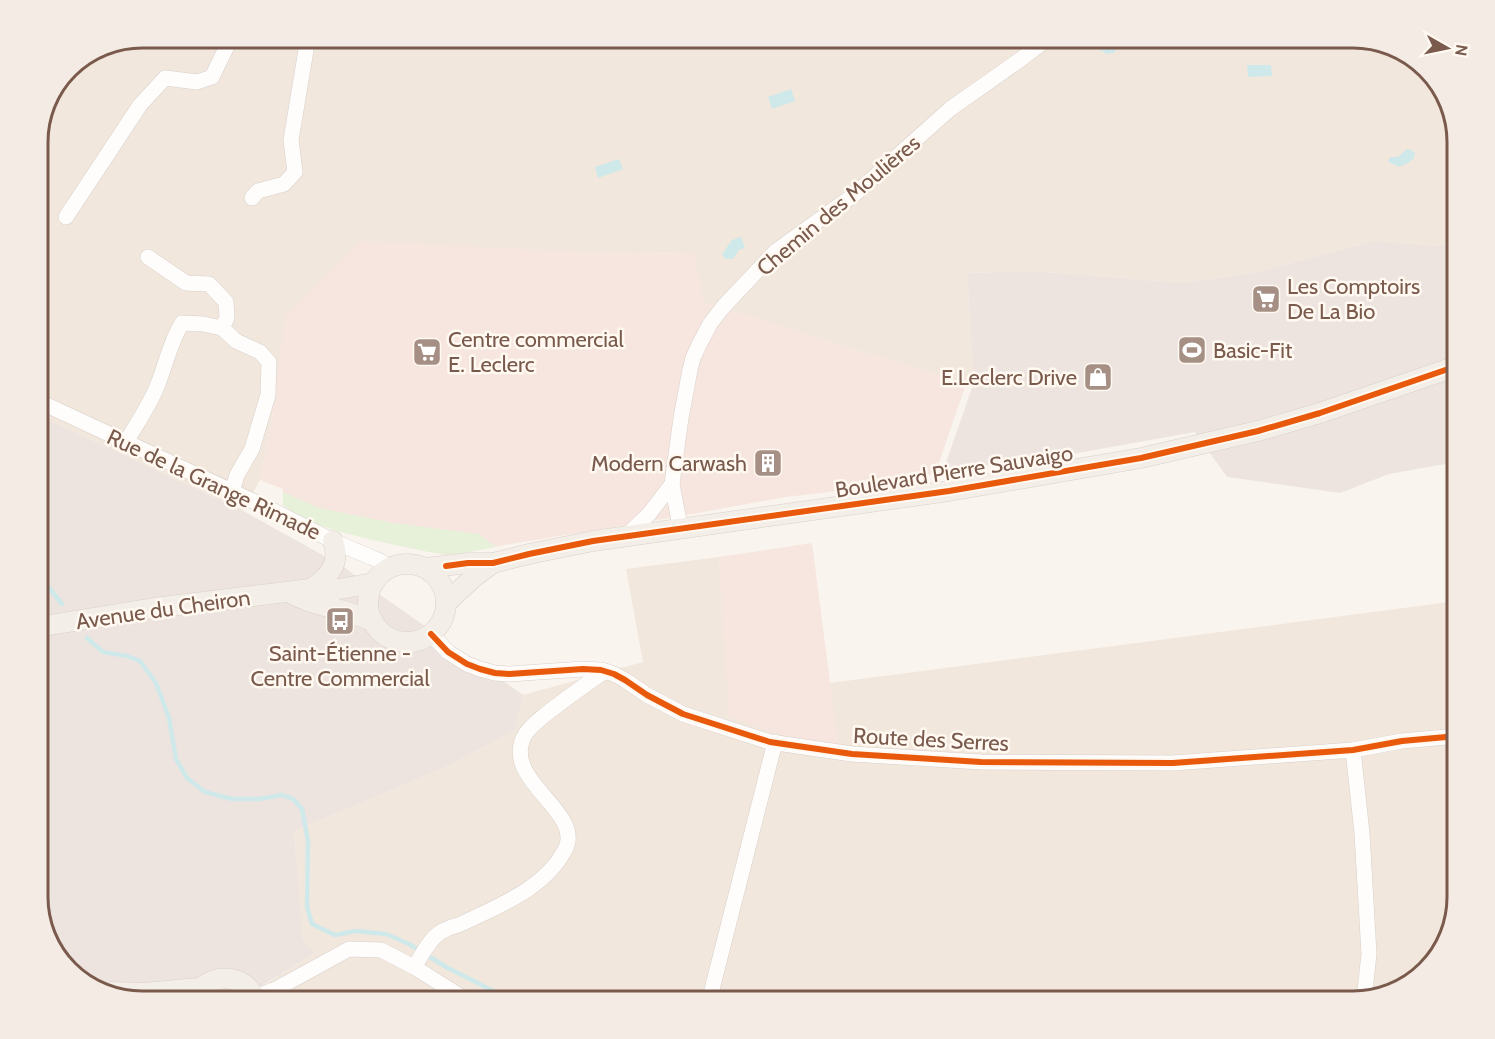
<svg xmlns="http://www.w3.org/2000/svg" width="1495" height="1039" viewBox="0 0 1495 1039" font-family="Cabin,sans-serif">
	<style>
		.residential { fill: #f2e7dc }
		.commercial { fill: #f6e6df }
		.industrial { fill: #ede4df }
		.green { fill: #e7f0d9 }
		.water { fill: #cfe9ea }
		.lines { fill: none; stroke-linecap: round; stroke-linejoin: round }
		.stream { stroke: #cfe9ea; stroke-width: 4.5 }
		.minor-casing { stroke: #d8d0ca; stroke-width: 16 }
		.major-casing { stroke: #dad0cb; stroke-width: 21 }
		.minor { stroke: #fefdfc; stroke-width: 15 }
		.major { stroke: #f3eee7; stroke-width: 20 }
		.cycleway-casing { stroke: #fff9f1; stroke-width: 10 }
		.cycleway { stroke: #e8590c; stroke-width: 6 }
		.labels { text-anchor: middle; stroke-width: 5; stroke-linejoin: round; paint-order: stroke }
		.street-label { font-size: 22px; fill: #7a5a4c; stroke: #fff9f1 }
		.poi-label { font-size: 22px; fill: #7a5a4c; stroke: #fff9f1; text-anchor: start }
		.rim { fill: none; stroke: #7a5a4c; stroke-width: 3 }
	</style>
	<rect width="100%" height="100%" fill="#f9f4ee"/>
	<!-- residential -->
	<g class="residential">
		<polygon points="142,38 1353,38 1411,55 1447,96 1457,142 1457,242 1437,246 1375,241 1253,273 1183,283 1032,271 967,273 974,382 966,384 703,302 693,254 579,252 273,412 260,480 243,511 38,415 38,136 68,68 103,45"/>
		<polygon points="719,557 730,717 837,744 830,683 1457,601 1457,897 1440,955 1399,991 1353,1001 275,1001 269,982 316,952 303,942 294,831 448,766 515,730 523,695 643,662 626,569"/>
	</g>
	<!-- commercial -->
	<g class="commercial">
		<polygon points="360,241 579,252 694,254 704,302 966,384 935,474 823,493 785,497 681,516 445,555 374,540 283,505 283,489 260,480 273,412 285,317"/>
		<polygon points="812,543 838,744 794,739 729,717 719,557"/>
	</g>
	<!-- industrial -->
	<g class="industrial">
		<polygon points="1375,241 1437,246 1457,242 1457,462 1389,474 1340,493 1227,477 1195,432 1061,456 943,471 974,382 967,273 1032,271 1183,283 1253,273"/>
		<polygon points="38,415 243,511 344,567 382,596 523,695 515,730 448,766 294,831 303,941 316,952 238,1001 142,1001 84,984 51,949 38,903"/>
	</g>
	<!-- green -->
	<path class="green" d="M283,492L319,508L394,523L479,534L496,547C481,549 465,554 450,554C433,554 416,549 400,546C366,538 309,528 283,505Z"/>
	<!-- water -->
	<g class="water">
		<polygon points="1103,38 1112,41 1116,45 1116,49 1114,53 1107,54 1097,48 1098,40"/>
		<polygon points="1247,65 1271,65 1272,76 1248,77"/>
		<polygon points="791,89 795,101 772,109 768,97"/>
		<polygon points="1407,149 1412,150 1415,153 1414,158 1408,163 1399,167 1388,162 1390,157 1398,157"/>
		<polygon points="619,159 623,169 598,178 595,167"/>
		<polygon points="741,237 745,248 739,250 733,259 725,259 722,254 732,240"/>
	</g>
	<g class="lines">
		<!-- stream -->
		<g class="stream">
			<polyline points="38,574 62,604"/>
			<polyline points="87,638 103,652 127,656 140,661 156,683 169,718 176,759 187,778 205,792 232,799 259,799 282,795 293,799 302,809 308,841 307,907 312,924 335,935 356,931 386,934 409,944 446,967 513,1001"/>
		</g>
		<!-- minor casing -->
		<g class="minor-casing">
			<g id="minor">
				<polyline points="252,198 258,191 284,184 295,172 291,140 308,38"/>
				<polyline points="66,217 140,105 165,78 197,82 212,77 231,38"/>
				<polyline points="222,328 236,341 260,352 269,362 268,395 252,449 237,475 232,492"/>
				<polyline points="38,401 268,508 333,541 368,556 380,561 389,568"/>
				<path d="M126,442C137,423 150,405 158,384C166,364 170,342 182,323L203,324L222,328L227,318L226,302L209,284L186,283L148,257"/>
				<polyline points="678,530 679,521 672,484 681,418 690,370 693,358 700,343 710,324 723,307 776,251 855,194 950,109 1021,59 1048,38"/>
				<polyline points="625,537 649,514 672,484"/>
				<polyline points="431,634 448,652 467,664 480,669 495,673 509,674 583,669 601,670 614,674 625,680 647,695 683,714 770,742 852,754 981,762 1173,763 1353,750 1402,741 1457,736"/>
				<polyline points="1353,750 1362,833 1369,954 1364,999"/>
				<path d="M414,967C421,957 428,941 438,934C445,928 454,927 463,923C500,905 544,889 565,850C586,811 497,779 526,733C531,726 539,720 546,714C565,699 585,685 605,671"/>
				<polyline points="255,997 276,989 349,949 381,950 414,967 468,1001"/>
				<polyline points="709,1001 775,742"/>
			</g>
		</g>
		<!-- major casing -->
		<g class="major-casing">
			<g id="major">
				<circle cx="407" cy="603" r="39"/>
				<polyline points="426,568 468,563 493,563 529,554 593,541 949,491 1141,458 1258,431 1320,413 1457,366"/>
				<path d="M311,589C329,576 341,565 333,541"/>
				<path d="M289,592C305,602 322,605 340,610C351,613 362,617 373,621"/>
				<polyline points="446,603 474,577 493,563"/>
				<polyline points="38,627 154,608 311,589 339,589 373,583"/>
				<polyline points="111,992 144,993 199,988"/>
				<path d="M192,996C211,973 244,971 257,1001"/>
			</g>
		</g>
		<!-- minor -->
		<use href="#minor" class="minor"/>
		<!-- major -->
		<use href="#major" class="major"/>
		<!-- cycleway casing -->
		<g class="cycleway-casing">
			<g id="cycleway">
				<polyline points="446,566 468,563 493,563 529,554 593,541 949,491 1141,458 1258,431 1320,413 1457,366"/>
				<polyline points="431,634 448,652 467,664 480,669 495,673 509,674 583,669 601,670 614,674 625,680 647,695 683,714 770,742 852,754 981,762 1173,763 1353,750 1402,741 1457,736"/>
			</g>
		</g>
		<!-- cycleway -->
		<use href="#cycleway" class="cycleway"/>
	</g>
	<!-- icons -->
	<defs>
		<g id="supermarket-square" transform="scale(1.5)"><rect x="-9" y="-9" width="18" height="18" rx="4" fill="#a69085" stroke="#fff9f1"/><path d="M-6-5.5h2.5l.6 2H6L4.5 2H-2.5L-4.4-4H-6ZM-1.5 3.2a1.3 1.3 0 1 0 .1 0ZM3 3.2a1.3 1.3 0 1 0 .1 0Z" fill="#fff"/></g>
		<g id="stadium-square" transform="scale(1.5)"><rect x="-9" y="-9" width="18" height="18" rx="4" fill="#a69085" stroke="#fff9f1"/><path d="M0-5a6.5 5 0 1 0 0 10a6.5 5 0 1 0 0-10ZM-3.5-1.8h7v3.6h-7Z" fill="#fff"/></g>
		<g id="shop-square" transform="scale(1.5)"><rect x="-9" y="-9" width="18" height="18" rx="4" fill="#a69085" stroke="#fff9f1"/><path d="M-5-2.5h2.3a2.7 3.5 0 0 1 5.4 0H5L5.5 6h-11ZM-1.5-2.5h3a1.5 2.3 0 0 0-3 0Z" fill="#fff"/></g>
		<g id="building-square" transform="scale(1.5)"><rect x="-9" y="-9" width="18" height="18" rx="4" fill="#a69085" stroke="#fff9f1"/><path d="M-4-6H4V6H1V3H-1V6H-4ZM-2.5-4.3h1.7v1.8h-1.7ZM.8-4.3h1.7v1.8H.8ZM-2.5-1h1.7V.8h-1.7ZM.8-1h1.7V.8H.8Z" fill="#fff"/></g>
		<g id="bus-square" transform="scale(1.5)"><rect x="-9" y="-9" width="18" height="18" rx="4" fill="#a69085" stroke="#fff9f1"/><path d="M-5-6H5V4H4V6H2V4H-2V6H-4V4H-5ZM-3.5-4V0h7V-4ZM-3.5 1.2v1.5H-2V1.2ZM2 1.2v1.5H3.5V1.2Z" fill="#fff"/></g>
	</defs>
	<g fill-rule="evenodd">
		<use href="#supermarket-square" x="1266" y="299"/>
		<use href="#stadium-square" x="1192" y="350"/>
		<use href="#supermarket-square" x="427" y="352"/>
		<use href="#shop-square" x="1098" y="377"/>
		<use href="#building-square" x="768" y="463"/>
		<use href="#bus-square" x="340" y="621"/>
	</g>
	<g class="labels">
		<!-- street labels -->
		<g class="street-label">
			<text transform="translate(838 205) rotate(-40)" y="8">Chemin des Moulières</text>
			<text transform="translate(954 471) rotate(-9)" y="8">Boulevard Pierre Sauvaigo</text>
			<text transform="translate(214 484) rotate(25)" y="8">Rue de la Grange Rimade</text>
			<text transform="translate(163 609) rotate(-8)" y="8">Avenue du Cheiron</text>
			<text transform="translate(931 739) rotate(3)" y="8">Route des Serres</text>
		</g>
		<!-- poi labels -->
		<g class="poi-label">
			<text x="1287" y="294">Les Comptoirs<tspan x="1287" dy="25">De La Bio</tspan></text>
			<text x="448" y="347">Centre commercial<tspan x="448" dy="25">E. Leclerc</tspan></text>
			<text x="1213" y="358">Basic-Fit</text>
			<text x="1077" y="385" text-anchor="end">E.Leclerc Drive</text>
			<text x="747" y="471" text-anchor="end">Modern Carwash</text>
			<text x="340" y="661" text-anchor="middle">Saint-Étienne -<tspan x="340" dy="25">Centre Commercial</tspan></text>
		</g>
	</g>
	<!-- crop -->
	<path d="M0 0H1495V1039H0ZM142 48H1353A94 94 0 0 1 1447 142V897A94 94 0 0 1 1353 991H142A94 94 0 0 1 48 897V142A94 94 0 0 1 142 48Z" fill="#f4ece4" fill-rule="evenodd"/>
	<path class="rim" d="M142 48H1353A94 94 0 0 1 1447 142V897A94 94 0 0 1 1353 991H142A94 94 0 0 1 48 897V142A94 94 0 0 1 142 48Z"/>
	<!-- north arrow -->
	<g transform="translate(1447 48) rotate(99)" stroke="#fff9f1" stroke-width="4.5" paint-order="stroke">
	<path d="M0-4.5L10 22L0 15L-10 22Z" fill="#7a5a4c"/>
	<text y="-9" font-size="16" font-weight="bold" text-anchor="middle" fill="#7a5a4c">N</text>
	</g>
</svg>
